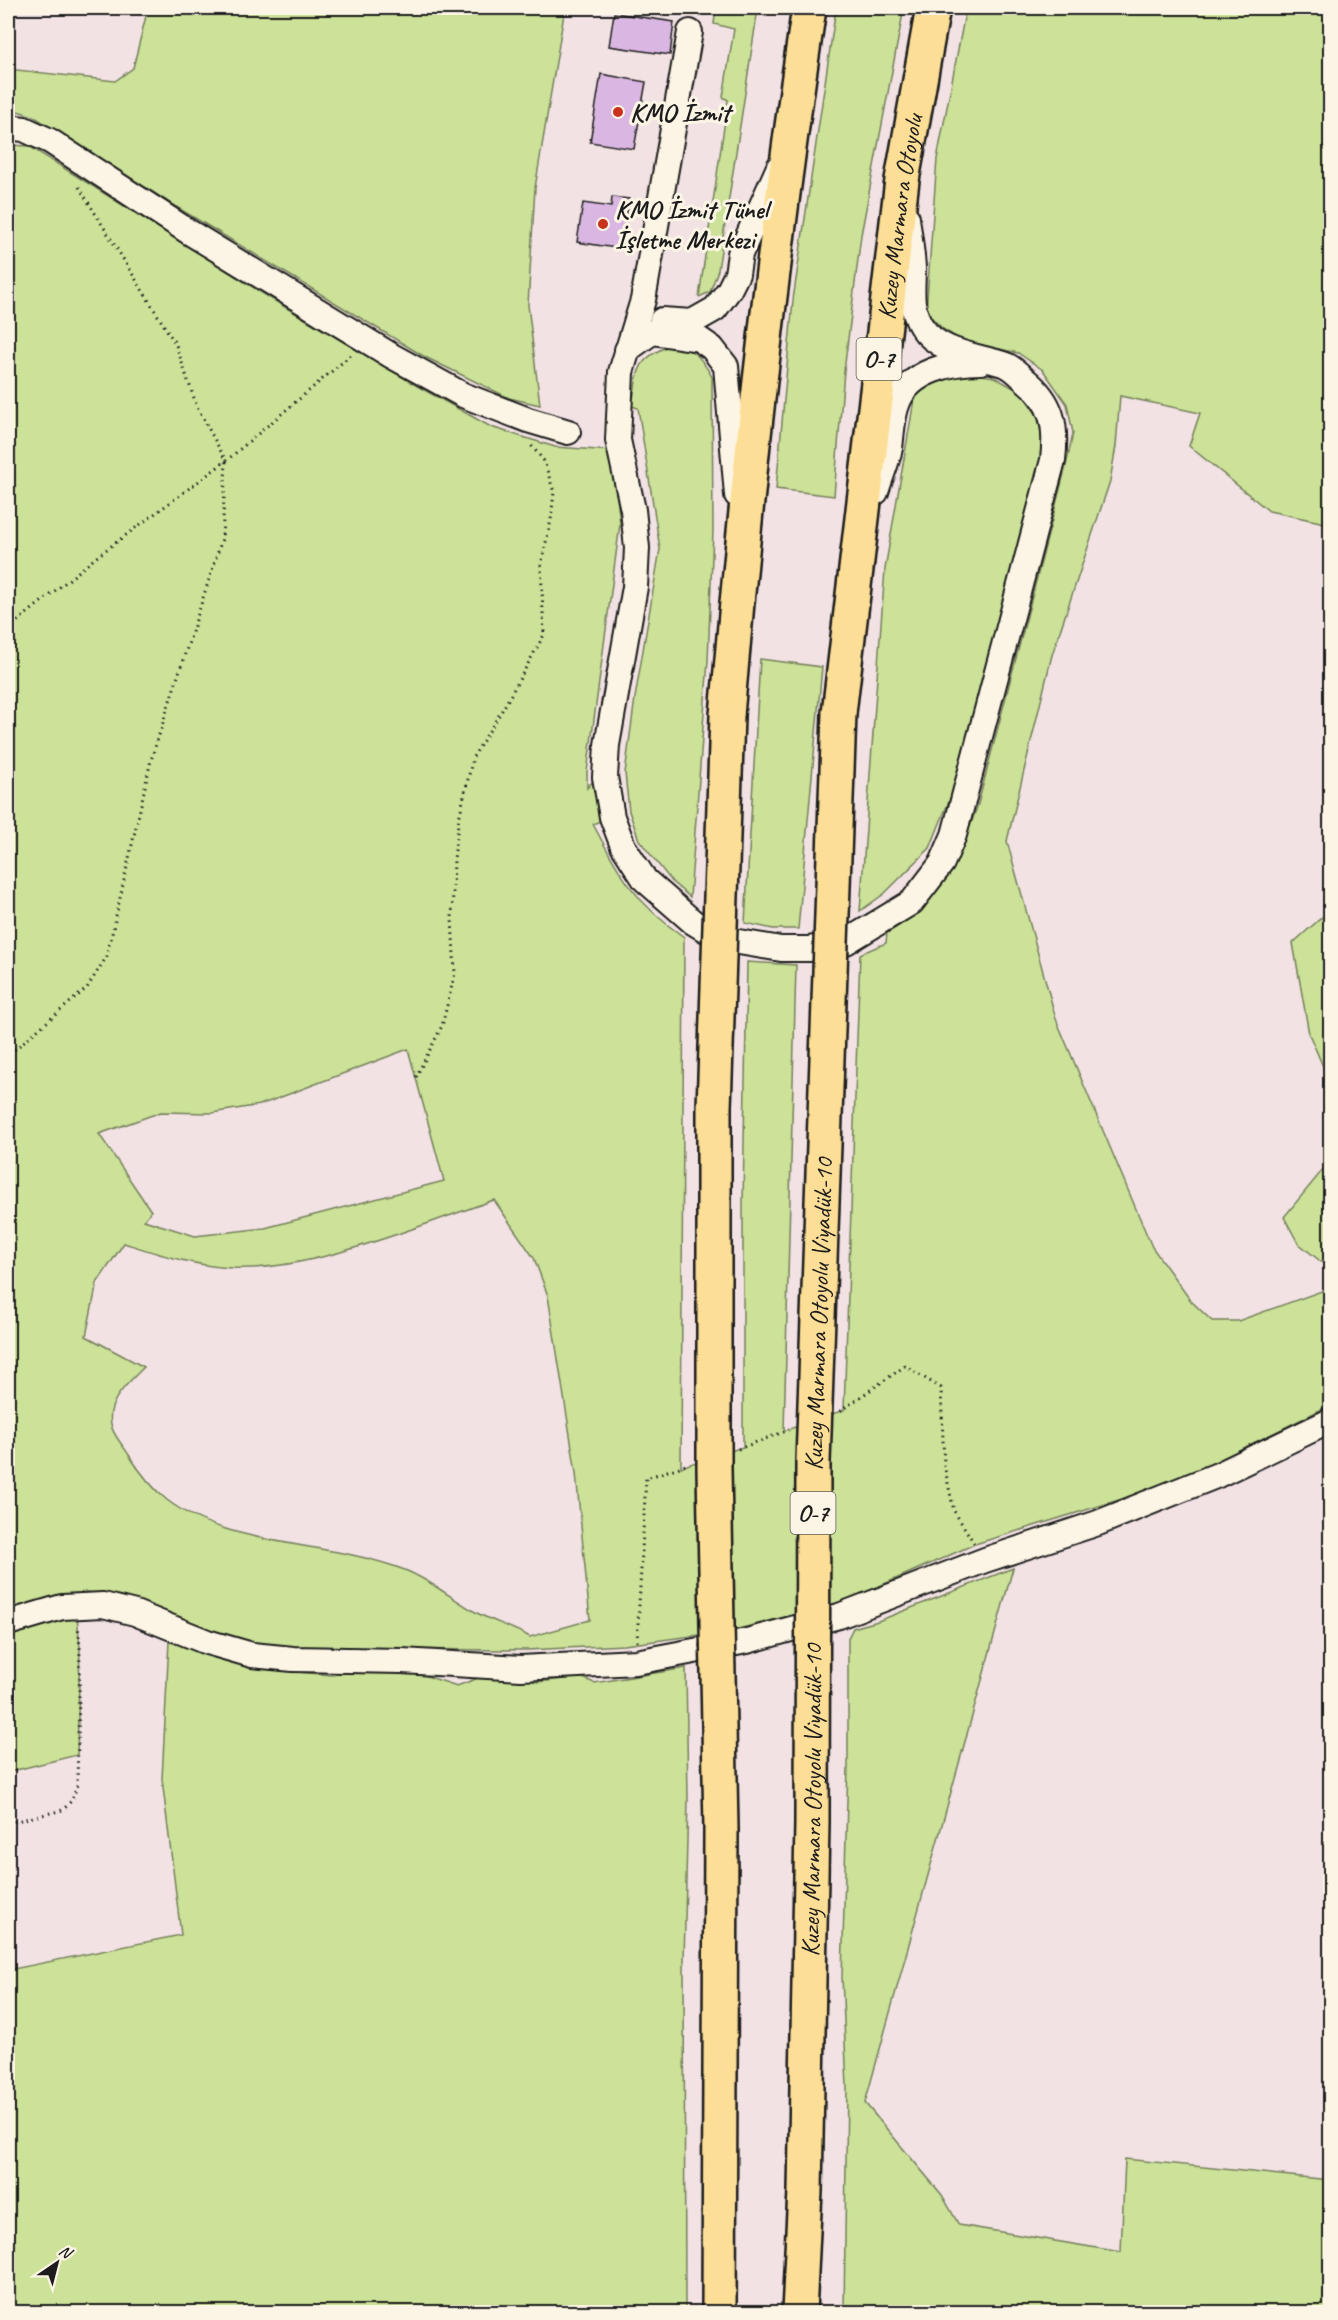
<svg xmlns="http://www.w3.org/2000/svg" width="1338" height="2320" viewBox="0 0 1338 2320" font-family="Caveat,sans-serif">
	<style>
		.green { fill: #cbe298; stroke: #747f5a; stroke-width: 1.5; fill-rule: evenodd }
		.building { fill: #dab7e2; stroke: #1c1c1c; stroke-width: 1.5 }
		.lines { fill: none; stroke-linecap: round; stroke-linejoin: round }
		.minor-casing { stroke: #1c1c1c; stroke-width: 28 }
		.highway-casing { stroke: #1c1c1c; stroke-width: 38 }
		.path { stroke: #1c1c1c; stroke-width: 3; stroke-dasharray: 1.5 4.5; stroke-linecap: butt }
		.minor { stroke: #fcf5e5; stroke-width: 24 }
		.highway { stroke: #fdde96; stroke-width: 33 }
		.highway-bridge-casing { stroke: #1c1c1c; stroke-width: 38; stroke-linecap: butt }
		.highway-bridge { stroke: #fdde96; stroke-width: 33 }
		.poi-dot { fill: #c8321e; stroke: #fcf5e5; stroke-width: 2 }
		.labels { text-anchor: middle; stroke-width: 6; stroke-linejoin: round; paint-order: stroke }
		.shield { fill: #fcf5e5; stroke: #5f5d58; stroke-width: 1.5 }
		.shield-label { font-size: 24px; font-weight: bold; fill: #1c1c1c }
		.poi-label { font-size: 26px; font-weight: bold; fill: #1c1c1c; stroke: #fcf5e5; text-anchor: start }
		.street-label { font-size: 26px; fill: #1c1c1c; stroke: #fcf5e5 }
	</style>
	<rect width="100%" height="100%" fill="#f2e2e4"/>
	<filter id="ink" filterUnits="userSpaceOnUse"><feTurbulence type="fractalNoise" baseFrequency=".0167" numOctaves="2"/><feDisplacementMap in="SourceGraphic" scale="12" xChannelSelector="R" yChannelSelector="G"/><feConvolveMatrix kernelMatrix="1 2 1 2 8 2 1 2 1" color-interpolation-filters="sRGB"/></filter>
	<g filter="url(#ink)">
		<!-- green -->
		<g class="green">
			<polygon points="148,8 565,8 535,188 528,305 540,405 509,398 425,357 170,203 33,116 8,108 8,69 115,81 133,68"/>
			<polygon points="716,8 758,8 718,270 710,292 699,297 728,100 723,97 734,29 714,24"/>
			<polygon points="836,8 904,8 861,235 844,371 834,496 776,489 793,300"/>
			<path d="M966,8H1330V524L1269,511L1189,446L1200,413L1120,396L1116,446L1110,481L1052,655L1007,841L1056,1019L1152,1247L1191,1301L1212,1321H1238L1330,1288V1405L1207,1466L1122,1499L975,1544L841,1603L730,1631L624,1645L527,1650L342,1649L275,1647L225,1636L122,1597L87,1592L55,1596L29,1606L8,1611V145L29,146L270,298L419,387L491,427L555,447L612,451L620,524L587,772V788L594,780L600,821L593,824C619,874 636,904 684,937L681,1467L743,1447V1204L747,962L796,965L784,1431L844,1410L860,954L886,943L887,933C941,904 959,860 978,804L1066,466L1073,433L1067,404L1043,370L1018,353L962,341L943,329L926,312L937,159ZM408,1049L444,1181L265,1228L195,1236L144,1220L151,1211L99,1134L161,1112L212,1113L260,1105ZM494,1200L534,1258L548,1296L576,1473L590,1620L530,1637C513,1627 494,1622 477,1613C452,1599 429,1579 402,1569C329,1541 229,1548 167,1500C152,1488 139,1471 129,1455C124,1447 115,1437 112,1428C104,1403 127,1384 144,1367L86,1336L97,1283L124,1243C159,1254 194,1266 231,1268C311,1272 417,1226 494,1200Z"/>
			<path d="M671,345C694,349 700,355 712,377L713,530L708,661L690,897L673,883L639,840L629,811L625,773L635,698L660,549L638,408L632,406C638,371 635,359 671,345Z"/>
			<polygon points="970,373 994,377 1021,392 1037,415 1043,440 1039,470 971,747 940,823 930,848 884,894 860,911 885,569 916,389 944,377"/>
			<polygon points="760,659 822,667 798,929 773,929 745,923"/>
			<polygon points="1330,910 1330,1103 1328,1078 1309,1034 1293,943"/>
			<polygon points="1330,1161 1330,1269 1298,1243 1284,1217"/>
			<polygon points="1013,1568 865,2103 942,2195 959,2225 1121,2252 1125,2159 1330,2180 1330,2312 844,2312 847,2087 842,1977 848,1766 848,1638 853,1628 878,1621"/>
			<polygon points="77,1615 80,1648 77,1755 8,1772 8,1630"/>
			<polygon points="169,1641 223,1659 274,1670 332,1675 374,1668 411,1671 457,1686 489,1674 538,1682 581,1677 594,1683 686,1668 688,1799 684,1961 685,2312 8,2312 8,1970 181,1935 162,1779"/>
		</g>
		<!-- building -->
		<g class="building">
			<polygon points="614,13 674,22 670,55 609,46"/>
			<polygon points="601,74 646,82 634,149 590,142"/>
			<polygon points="612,197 629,199 622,249 577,242 583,203 611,207"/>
		</g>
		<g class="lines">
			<!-- minor casing -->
			<g class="minor-casing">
				<g id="minor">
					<path d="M690,32L643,300L621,372L618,440L633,510L637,548L635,587L607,745L605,777L612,817L623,846L645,880L693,922L721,939L781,949H809L846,942L912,902L942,863L954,835L1053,460C1057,425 1053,402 1024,379C1019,374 1013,368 1006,365C977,355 939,354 921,326C909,306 913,289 913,268C912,251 909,234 907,218"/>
					<polyline points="8,127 24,129 50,141 189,232 392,356 463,395 528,420 568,432"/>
					<polyline points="662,320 692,322 715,309 729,290 737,274 740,254 779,167"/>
					<polyline points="627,350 652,332 699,339 712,348 726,366 737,495"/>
					<path d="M876,492C880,478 887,463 890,448C892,433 892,416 898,402C910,371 951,362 981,362"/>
					<polyline points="8,1623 62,1607 103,1605 135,1613 207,1642 252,1655 293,1659 402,1661 521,1668 636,1662 747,1641 839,1616 985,1560 1098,1523 1218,1475 1330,1421"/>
				</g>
			</g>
			<!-- highway casing -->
			<g class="highway-casing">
				<g id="highway">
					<path id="s1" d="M839,713L902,180L933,8"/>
					<path d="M727,715C747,478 774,242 809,8"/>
				</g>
			</g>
			<!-- path -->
			<g class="path">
				<polyline points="79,187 176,345 197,407 226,461 351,355"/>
				<polyline points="8,629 99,555 226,461 222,539 151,760 107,956 87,988 8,1055"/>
				<polyline points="416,1077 442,1026 455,973 452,919 454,860 458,823 473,757 504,707 544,635 541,565 551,520 554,492 544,461 530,444"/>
				<polyline points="840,1411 905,1366 941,1388 944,1465 954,1511 974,1543"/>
				<polyline points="738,1449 789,1430"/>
				<polyline points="637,1642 646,1478 689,1464"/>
				<polyline points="8,1823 63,1810 72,1800 77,1786 80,1648 78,1626"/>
			</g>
			<!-- minor -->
			<use href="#minor" class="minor"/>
			<!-- highway -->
			<use href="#highway" class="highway"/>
			<!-- highway-bridge casing -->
			<g class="highway-bridge-casing">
				<g id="highway-bridge">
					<polyline points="719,2312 721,1829 714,1469 714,1108 727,715"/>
					<path id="s2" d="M799,2312L805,2191L812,1823L813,1462L839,713"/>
				</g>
			</g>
			<!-- highway-bridge -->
			<use href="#highway-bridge" class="highway-bridge"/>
		</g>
	</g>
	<!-- markers -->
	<g class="poi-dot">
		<circle cx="618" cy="112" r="6"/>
		<circle cx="603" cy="224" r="6"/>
	</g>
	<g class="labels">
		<!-- shield labels -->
		<g class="shield">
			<rect x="856.5" y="338" width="45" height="42" rx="4.5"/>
			<rect x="790.5" y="1492" width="45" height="42" rx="4.5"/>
		</g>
		<g class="shield-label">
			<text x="879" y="367">O-7</text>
			<text x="813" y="1521">O-7</text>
		</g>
		<!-- poi labels -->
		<g class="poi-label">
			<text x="630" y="121">KMO İzmit</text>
			<text x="615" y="218">KMO İzmit Tünel<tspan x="615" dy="30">İşletme Merkezi</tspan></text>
		</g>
		<!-- street labels -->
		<g class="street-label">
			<text dy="9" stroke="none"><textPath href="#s1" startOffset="500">Kuzey Marmara Otoyolu</textPath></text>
			<text dy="9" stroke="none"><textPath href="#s2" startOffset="998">Kuzey Marmara Otoyolu Viyadük-10</textPath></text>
			<text dy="9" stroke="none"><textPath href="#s2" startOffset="512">Kuzey Marmara Otoyolu Viyadük-10</textPath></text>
		</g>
	</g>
	<!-- margin -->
	<rect width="1338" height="2320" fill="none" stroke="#fcf5e5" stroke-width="30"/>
	<rect x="15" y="15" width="1308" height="2290" fill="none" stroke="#1c1c1c" stroke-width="2" filter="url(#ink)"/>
	<!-- north arrow -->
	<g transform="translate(57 2263) rotate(35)" stroke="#fcf5e5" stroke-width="4.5" paint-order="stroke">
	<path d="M0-4.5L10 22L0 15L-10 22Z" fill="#1c1c1c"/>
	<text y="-9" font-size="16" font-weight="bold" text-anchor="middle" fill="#1c1c1c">N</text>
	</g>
</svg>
